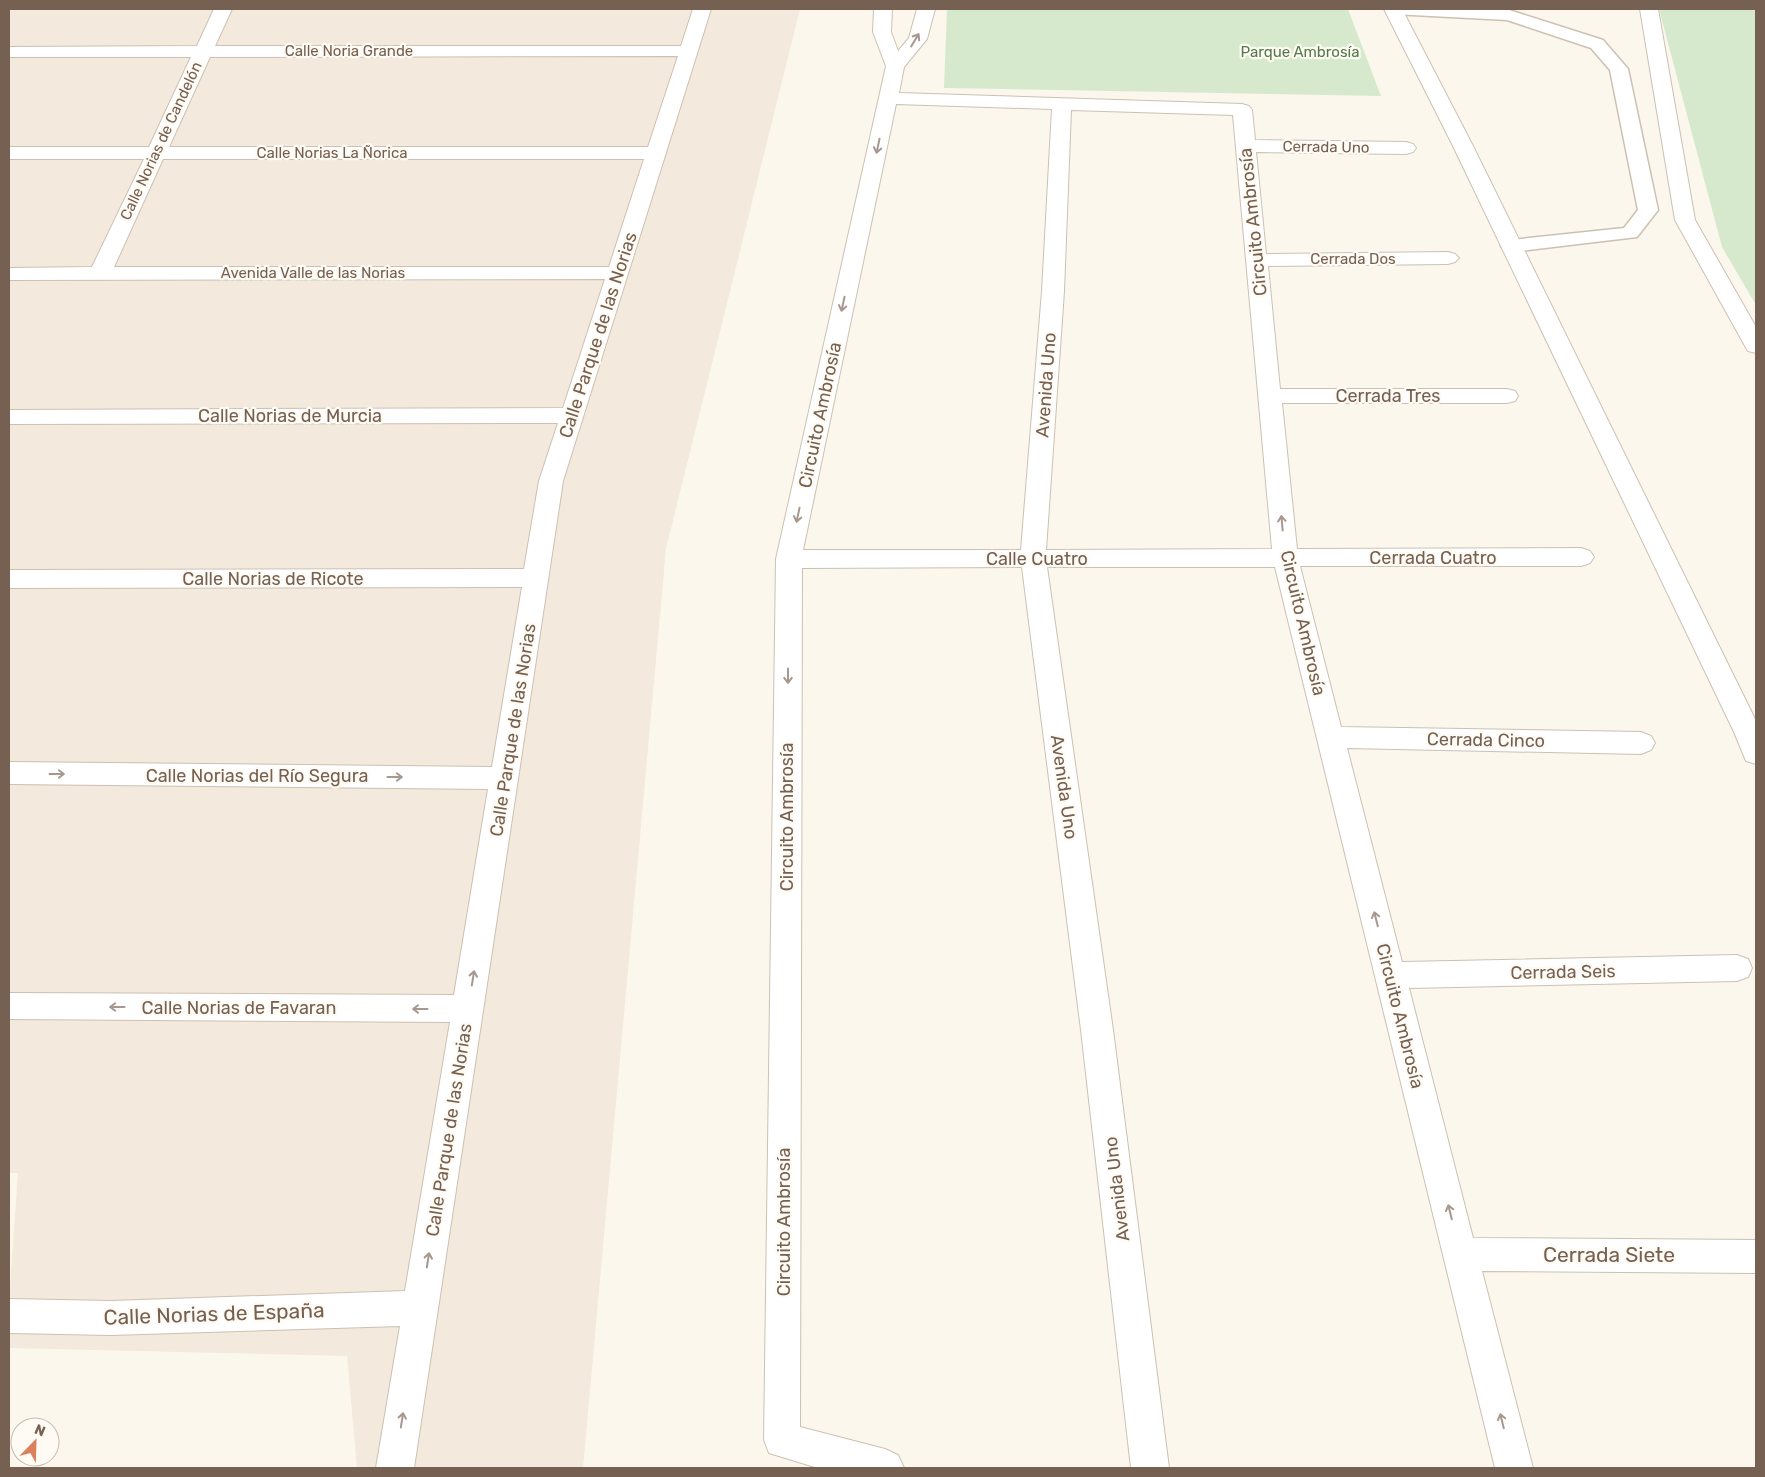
<svg xmlns="http://www.w3.org/2000/svg" width="1765" height="1477" viewBox="0 0 1765 1477" font-family="Rubik,sans-serif">
	<style>
		.residential { fill: #f3e9dc }
		.green { fill: #d6e9cc }
		.lines { fill: none; stroke-linecap: round; stroke-linejoin: round }
		.lane-casing { stroke: #cdc0b3; stroke-width: 3 }
		.street-casing { stroke: #cdc0b3; stroke-width: 2 }
		.lane { fill: #fff; fill-rule: evenodd }
		.street { fill: #fff; fill-rule: evenodd }
		.oneway { stroke: #a6988e }
		.labels { text-anchor: middle; stroke-width: 4.5; stroke-linejoin: round; paint-order: stroke }
		.far-street-label { font-size: 15px; fill: #766051; stroke: #fefaf4 }
		.far-park-label { font-size: 15px; fill: #557a49; stroke: #fefaf4 }
		.street-label { font-size: 18px; fill: #766051; stroke: #fefaf4 }
		.near-street-label { font-size: 21px; fill: #766051; stroke: #fefaf4 }
	</style>
	<rect width="100%" height="100%" fill="#fbf7ed"/>
	<!-- residential -->
	<polygon class="residential" points="9,9 800,9 666,549 583,1468 357,1468 347,1356 9,1348 9,1301 18,1173 9,1173"/>
	<!-- green -->
	<g class="green">
		<polygon points="947,9 1348,9 1381,96 944,88"/>
		<polygon points="1659,9 1756,9 1756,305 1722,247"/>
	</g>
	<g class="lines">
		<!-- lane casing -->
		<g class="lane-casing">
			<polygon id="lane" points="1385,9 1509,10 1603,40 1628,69 1658,210 1637,237 1511,252 1504,250 1501,246 1504,242 1511,240 1624,228 1638,210 1610,70 1591,48 1507,20 1393,14 1387,13"/>
		</g>
		<!-- street casing -->
		<g class="street-casing">
			<g id="street">
				<path d="M214,9H232L215,46H681L693,9H711L563,481L414,1468H376L400,1326L111,1335L9,1333V1299L111,1301L405,1291L450,1022L9,1019V993L454,995L488,789L9,784V762L492,767L522,587L9,588V570L524,569L539,481L558,423L9,424V410L563,408L605,279L9,280V268L92,267L144,159H9V147H149L191,57H9V47L197,46ZM678,56L648,147H169L210,57ZM163,159H644L609,267H114Z"/>
				<path d="M874,9H892L891,32L898,51L909,38L917,9H935L927,39L904,67L899,93L1242,104L1249,106L1252,110L1255,140L1406,142L1413,144L1416,148L1413,152L1406,154L1256,152L1266,254L1448,252L1455,254L1459,258L1455,262L1448,264L1268,266L1280,389H1507L1515,391L1518,396L1515,401L1507,403H1282L1297,549L1581,548L1590,551L1594,557L1590,563L1581,566H1300L1341,727L1641,732L1651,736L1655,743L1651,750L1641,754L1347,748L1402,962L1737,955L1748,959L1752,968L1748,977L1737,981L1409,988L1473,1238L1756,1240V1273L1482,1271L1533,1468H1495L1275,567H1047L1113,1030L1169,1468H1131L1081,1030L1022,567L802,568L800,1427L885,1449L898,1455L904,1468H818L769,1453L764,1440L776,559L886,66L873,32ZM896,104L1052,109L1042,291L1021,550H803ZM1071,110L1233,115L1272,549L1046,550L1064,291Z"/>
				<polygon points="1384,9 1402,9 1473,146 1756,721 1756,764 1746,761 1734,732 1453,146"/>
				<polygon points="1640,9 1658,9 1695,220 1756,327 1756,353 1748,351 1745,346 1675,220"/>
			</g>
		</g>
		<!-- lane -->
		<use href="#lane" class="lane"/>
		<!-- street -->
		<use href="#street" class="street"/>
	</g>
	<!-- one-way arrows -->
	<defs><path id="oneway-shaft" d="M-6 0H5M1.5-3L5.5 0L1.5 3" fill="none" stroke-width="1.6" stroke-linecap="round" stroke-linejoin="round" transform="scale(1.25)"/></defs>
	<g class="oneway">
		<use href="#oneway-shaft" transform="translate(915 40) rotate(-59)"/>
		<use href="#oneway-shaft" transform="translate(878 146) rotate(102)"/>
		<use href="#oneway-shaft" transform="translate(843 304) rotate(102)"/>
		<use href="#oneway-shaft" transform="translate(798 515) rotate(102)"/>
		<use href="#oneway-shaft" transform="translate(1282 523) rotate(-95)"/>
		<use href="#oneway-shaft" transform="translate(788 676) rotate(90)"/>
		<use href="#oneway-shaft" transform="translate(57 774)"/>
		<use href="#oneway-shaft" transform="translate(395 777)"/>
		<use href="#oneway-shaft" transform="translate(1376 919) rotate(-104)"/>
		<use href="#oneway-shaft" transform="translate(473 978) rotate(-81)"/>
		<use href="#oneway-shaft" transform="translate(117 1007) rotate(-180)"/>
		<use href="#oneway-shaft" transform="translate(420 1009) rotate(-180)"/>
		<use href="#oneway-shaft" transform="translate(1450 1212) rotate(-104)"/>
		<use href="#oneway-shaft" transform="translate(428 1260) rotate(-81)"/>
		<use href="#oneway-shaft" transform="translate(402 1420) rotate(-81)"/>
		<use href="#oneway-shaft" transform="translate(1502 1421) rotate(-104)"/>
	</g>
	<g class="labels">
		<!-- far-street labels -->
		<g class="far-street-label">
			<text x="349" y="56">Calle Noria Grande</text>
			<text transform="translate(161 141) rotate(-65)" y="5">Calle Norias de Candelón</text>
			<text transform="translate(1326 147) rotate(1)" y="5">Cerrada Uno</text>
			<text x="332" y="158">Calle Norias La Ñorica</text>
			<text x="1353" y="264">Cerrada Dos</text>
			<text x="313" y="278">Avenida Valle de las Norias</text>
		</g>
		<!-- far-park labels -->
		<g class="far-park-label">
			<text x="1300" y="57">Parque Ambrosía</text>
		</g>
		<!-- street labels -->
		<g class="street-label">
			<text transform="translate(1253 222) rotate(-96)" y="6">Circuito Ambrosía</text>
			<text transform="translate(598 335) rotate(-72)" y="6">Calle Parque de las Norias</text>
			<text transform="translate(1046 385) rotate(-86)" y="6">Avenida Uno</text>
			<text x="1388" y="402">Cerrada Tres</text>
			<text transform="translate(820 415) rotate(-78)" y="6">Circuito Ambrosía</text>
			<text x="290" y="422">Calle Norias de Murcia</text>
			<text x="1433" y="564">Cerrada Cuatro</text>
			<text x="1037" y="565">Calle Cuatro</text>
			<text x="273" y="585">Calle Norias de Ricote</text>
			<text transform="translate(1303 623) rotate(77)" y="6">Circuito Ambrosía</text>
			<text transform="translate(513 730) rotate(-81)" y="6">Calle Parque de las Norias</text>
			<text transform="translate(1486 740) rotate(1)" y="6">Cerrada Cinco</text>
			<text x="257" y="782">Calle Norias del Río Segura</text>
			<text transform="translate(1064 787) rotate(82)" y="6">Avenida Uno</text>
			<text transform="translate(787 817) rotate(-90)" y="6">Circuito Ambrosía</text>
			<text transform="translate(1563 972) rotate(-1)" y="6">Cerrada Seis</text>
			<text x="239" y="1014">Calle Norias de Favaran</text>
			<text transform="translate(1400 1016) rotate(76)" y="6">Circuito Ambrosía</text>
			<text transform="translate(449 1130) rotate(-81)" y="6">Calle Parque de las Norias</text>
			<text transform="translate(1117 1189) rotate(-97)" y="6">Avenida Uno</text>
			<text transform="translate(784 1222) rotate(-90)" y="6">Circuito Ambrosía</text>
		</g>
		<!-- near-street labels -->
		<g class="near-street-label">
			<text x="1609" y="1262">Cerrada Siete</text>
			<text transform="translate(214 1314) rotate(-2)" y="7">Calle Norias de España</text>
		</g>
	</g>
	<!-- border -->
	<rect width="1765" height="1477" fill="none" stroke="#766051" stroke-width="20"/>
	<!-- north arrow -->
	<g transform="translate(35 1442) rotate(23)"><circle r="24" fill="#fefaf4" stroke="#c8bcb3"/>
	<path d="M0-4L9 19L0 12L-9 19Z" fill="#da805d"/>
	<text y="-8" font-size="14" font-weight="bold" text-anchor="middle" fill="#766051">N</text>
	</g>
</svg>
